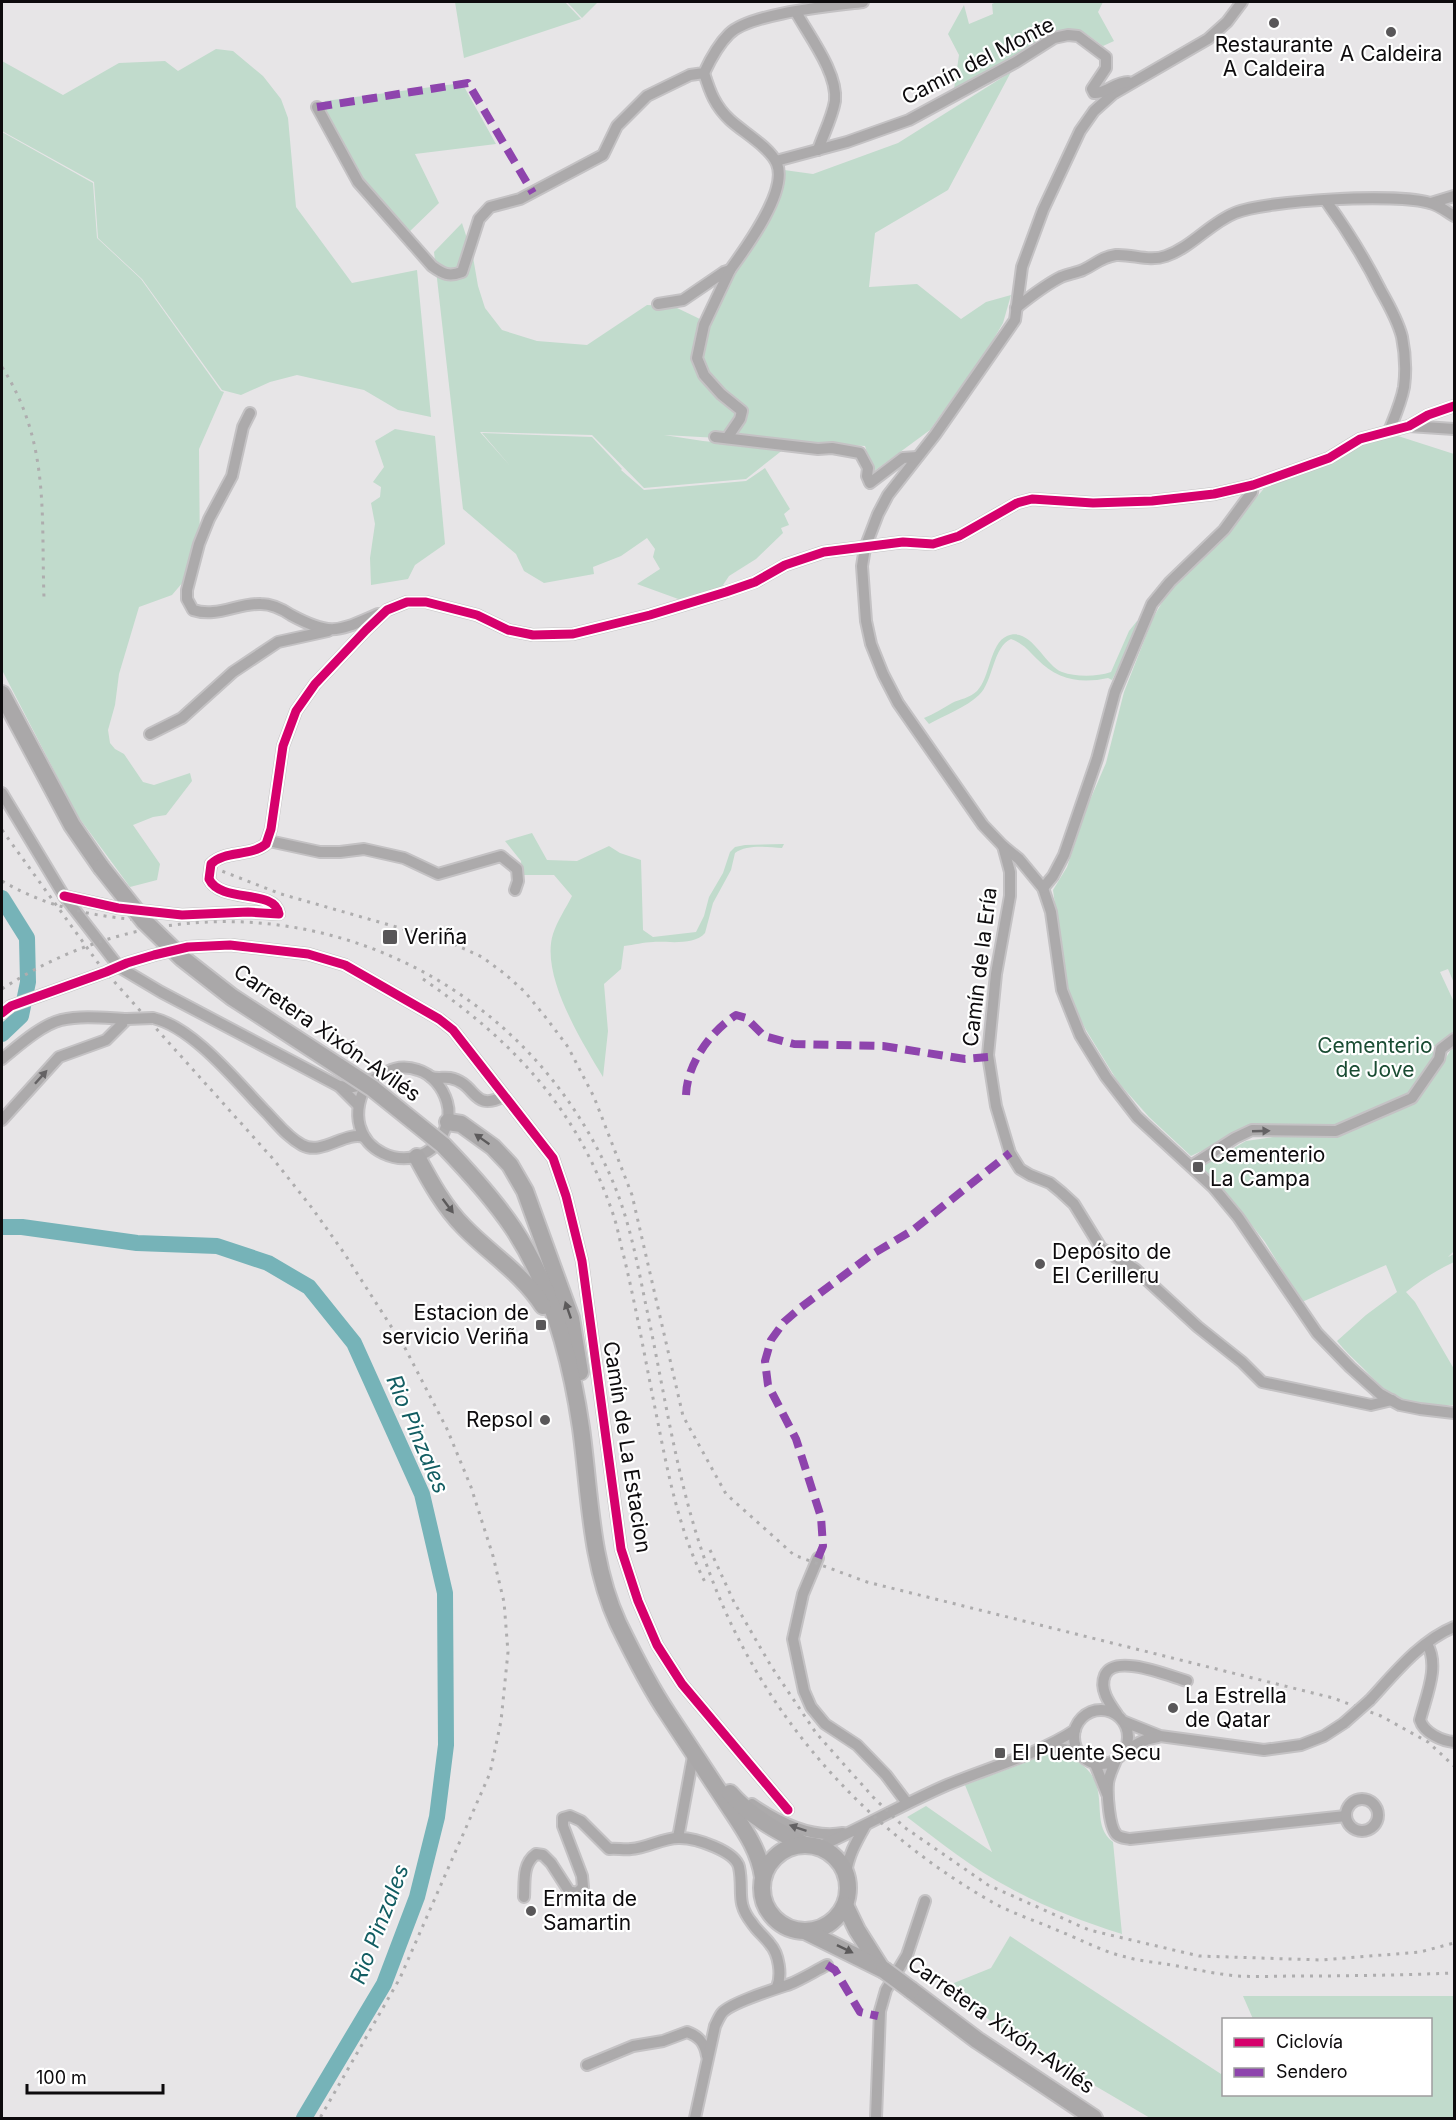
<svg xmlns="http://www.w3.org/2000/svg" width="1456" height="2120" viewBox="0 0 1456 2120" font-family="Inter,sans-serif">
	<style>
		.green { fill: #c1dbcc }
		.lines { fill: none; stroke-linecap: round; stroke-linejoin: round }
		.river { stroke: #76b3b8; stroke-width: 16 }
		.minor-casing { stroke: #c4c2c4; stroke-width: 14 }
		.highway-casing { stroke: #c4c2c4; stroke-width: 20 }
		.minor { stroke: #acaaab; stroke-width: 10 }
		.highway { stroke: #aaa8a9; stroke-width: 16 }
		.rail { stroke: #aeadae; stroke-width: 3; stroke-dasharray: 3 6; stroke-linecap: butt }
		.minor-bridge-casing { stroke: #c4c2c4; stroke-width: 14; stroke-linecap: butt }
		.highway-bridge-casing { stroke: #c4c2c4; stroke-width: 20; stroke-linecap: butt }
		.minor-bridge { stroke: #acaaab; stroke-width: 10 }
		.highway-bridge { stroke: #aaa8a9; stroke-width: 16 }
		.quiet { stroke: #8e44ad; stroke-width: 8; stroke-dasharray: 15 8; stroke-linecap: butt }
		.cycleway-casing { stroke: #fff; stroke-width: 13 }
		.cycleway { stroke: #d6006c; stroke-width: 9 }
		.oneway { fill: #646264 }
		.oneway2 { fill: #5c5a5b }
		.poi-dot { fill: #595759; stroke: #fff; stroke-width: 2 }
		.labels { text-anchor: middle; stroke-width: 4.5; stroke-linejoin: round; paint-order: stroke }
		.poi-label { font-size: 21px; fill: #0d0b0d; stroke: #fff; text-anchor: start }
		.street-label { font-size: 21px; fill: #0d0b0d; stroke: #fff }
		.park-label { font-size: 21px; fill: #1a4c33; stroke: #fff }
		.water-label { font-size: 22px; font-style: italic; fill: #125d62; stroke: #fff }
	</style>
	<rect width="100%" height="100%" fill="#e7e5e7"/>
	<!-- green -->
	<g class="green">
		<polygon points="455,2 565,2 581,19 464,58"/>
		<polygon points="567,2 598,2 582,18"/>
		<polygon points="996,2 1103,2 1098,12 1114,41 1103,46 1085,33 1055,33 954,89 959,55 948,34 964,5 969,24 993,14 992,4"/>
		<polygon points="216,49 233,51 263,76 281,99 288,118 296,207 352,283 417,270 431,417 398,410 364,390 297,375 270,382 241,395 222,390 142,279 98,238 94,182 2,131 2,61 63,95 119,63 165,61 178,71"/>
		<polygon points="1011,72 948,190 875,233 869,287 917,284 961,319 986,302 1011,295 1003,323 989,347 930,430 873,472 865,446 664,435 703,441 784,449 746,479 644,488 592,435 480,432 511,467 482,433 592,437 622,469 621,470 644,490 746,481 765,468 790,509 784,514 789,525 781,528 783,533 756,559 729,576 721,588 681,600 637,584 660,569 653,557 655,549 647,538 621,556 593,567 594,574 544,583 524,571 516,554 463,509 434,252 462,223 473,257 478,286 485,308 502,330 537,341 587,345 647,305 673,306 702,320 760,225 784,170 813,174 898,143"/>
		<polygon points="462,83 496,144 415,154 439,203 408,233 359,182 319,113 325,101"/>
		<polygon points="2,132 93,183 97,238 141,279 221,391 224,392 199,449 200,562 172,595 139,607 119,674 115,705 108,730 110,743 115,749 124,754 143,782 154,785 190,773 192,781 166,815 153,817 133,825 160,864 157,880 130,887 77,815 2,670"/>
		<polygon points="395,429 435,436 445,544 415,565 408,579 371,585 370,558 375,524 371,503 380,497 381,487 373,482 384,467 375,441"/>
		<polygon points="1398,436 1454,454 1454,983 1448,969 1440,972 1454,1002 1454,1036 1431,1048 1437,1058 1408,1096 1333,1127 1302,1126 1229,1138 1191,1156 1149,1117 1118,1082 1086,1030 1067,993 1053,890 1067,867 1087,807 1106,763 1124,692 1153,618 1168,592 1234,524 1272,479 1332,463 1369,441"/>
		<path d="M1137,621V630L1112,680L1108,678C1081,684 1057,680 1037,659C1028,650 1024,644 1011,639C993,646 993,682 979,695C967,707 943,716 929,724L924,718C934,714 943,708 952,703C960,699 970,698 977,691C990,678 990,643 1007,636C1031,626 1044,665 1062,672C1076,677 1096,677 1111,672L1129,631Z"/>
		<path d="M532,833L547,860L577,861L609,846L620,853L641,860L643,930L653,937L696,932L704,916L709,897L723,873L730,852L735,847L745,845L784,844L782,848C768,847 747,844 735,853L731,870L713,903L705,933C694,946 668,941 653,942C644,942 634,945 624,946L621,969L604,984L608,1031L603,1077C582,1042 540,975 553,934C557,921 566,908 572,896L554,875H522L521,861L505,841Z"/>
		<path d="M1454,1045V1251L1448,1257L1454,1254V1262C1437,1270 1421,1280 1406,1292L1415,1302L1454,1369V1405C1408,1409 1394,1401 1363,1368C1354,1359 1345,1351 1337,1341L1366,1315L1397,1292L1386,1265L1302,1302L1265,1242L1232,1200L1201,1167L1246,1141L1280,1136H1333L1407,1105L1438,1070Z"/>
		<path d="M1056,1753C1124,1772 1083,1820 1113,1842L1122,1934C1084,1922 1045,1907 1010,1888C973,1869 940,1842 907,1817L926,1806L992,1852L965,1785L1045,1755Z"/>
		<polygon points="1010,1936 1221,2074 1223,2071 1224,2094 1430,2094 1430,2020 1253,2019 1243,1996 1454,1996 1454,2118 1150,2118 1017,2040 944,1987 991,1968"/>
	</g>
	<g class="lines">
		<!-- river -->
		<g class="river">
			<polyline points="2,898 27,938 28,982 21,1016 2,1034"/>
			<polyline points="2,1227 22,1227 137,1243 217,1246 268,1263 309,1287 354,1343 422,1494 445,1593 446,1745 437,1817 417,1897 384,1984 304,2118"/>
		</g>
		<!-- minor casing -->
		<g class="minor-casing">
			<g id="minor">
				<polyline points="1242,2 1227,22 1208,39 1113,94 1094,111 1080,131 1043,210 1022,267 1015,320 935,435 888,495 878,514 865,548 862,566 866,621 871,644 883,674 898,703 983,825 1003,846 1019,859 1043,888 1051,912 1062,990 1080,1035 1106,1077 1137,1117 1213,1187 1238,1217 1317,1333 1350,1367 1380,1394 1400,1405 1420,1409 1454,1413"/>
				<path d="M796,12C809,36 838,73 835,101C832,118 823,135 818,150"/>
				<path d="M317,107L358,182L432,266C443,274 449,277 462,272L479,219L490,207L520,199L603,155L617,126L647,96L690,75L704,73C710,60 718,45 729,34C750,13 832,6 863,2"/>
				<path d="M776,161L847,142L909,120L1016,62L1054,38L1068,35L1078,36L1106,57V68L1092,89L1094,93C1106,94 1115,82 1128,82"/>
				<path d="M1326,201C1347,230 1365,259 1381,291C1389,305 1398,321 1402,337C1405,352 1406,372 1404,387C1401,403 1395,416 1389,431"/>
				<polyline points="1431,203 1454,196"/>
				<path d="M658,304L683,300L724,272L730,270C746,248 788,191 777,164C771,148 743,132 730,120C715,106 710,92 704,73"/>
				<path d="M1016,308C1031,296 1045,285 1061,277C1068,274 1076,273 1083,270C1096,264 1101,257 1116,255C1133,254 1149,262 1166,256C1192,247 1210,223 1235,213C1267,200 1397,193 1430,203C1439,205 1447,212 1454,216"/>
				<path d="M250,413L243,427L232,476L209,519L199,544L187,590V599L193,610C217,618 237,603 261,604C273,604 282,609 291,615C332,637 338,631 378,614"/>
				<polyline points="1409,426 1454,429"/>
				<polyline points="715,437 818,449 832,448 860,453 868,468 867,476 870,483 903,458 917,457"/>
				<polyline points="727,438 740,419 742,411 721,394 704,375 697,358 704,325 730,270"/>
				<polyline points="150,734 182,718 233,672 278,642 328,631"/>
				<polyline points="2,793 64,896 119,967 161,992 339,1086 358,1105"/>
				<polyline points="269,841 320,852 340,852 364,849 404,858 438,874 501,856 517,869 518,881 515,890"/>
				<polyline points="1003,846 1010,872 1010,896 996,974 988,1055 996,1106 1010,1153 1020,1169 1030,1175 1050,1183 1061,1192 1074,1204 1101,1248 1135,1269 1198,1327 1242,1362 1262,1382 1371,1405 1392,1400"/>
				<polyline points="1043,888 1053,876 1064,855 1097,759 1115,692 1152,604 1170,582 1224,530 1252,492 1253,485"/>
				<path d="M64,896L118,908L182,915L248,912L279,914C275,888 221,904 209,879L211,864C225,850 250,857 266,844L271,829L283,746L296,711L315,684L366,630L387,610L407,602H426L477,615L508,630L533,635L573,634L650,615L726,592L755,582L785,565L824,552L903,542L933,544L959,536L1017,503L1032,499L1093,503L1152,501L1214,494L1253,485L1329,458L1360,439L1409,426L1428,415L1454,406"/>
				<polyline points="2,1013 11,1006 106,972 127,963 154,955 188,947 230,945 308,954 345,965 439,1019 453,1030 553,1158 566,1196 582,1261 621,1549 638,1601 657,1645 682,1684 788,1810"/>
				<path d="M153,1018C193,1027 237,1082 265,1111C277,1123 287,1137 302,1145C322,1156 345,1131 364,1137"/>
				<path d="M2,1059C17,1047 41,1025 61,1020C83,1015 105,1018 127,1019"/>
				<path d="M431,1077C438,1079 444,1077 450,1078C477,1083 472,1113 504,1096"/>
				<path d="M339,1086C343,1086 349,1087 353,1087C377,1084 388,1060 418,1070C432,1074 443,1088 447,1102C450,1112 449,1120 445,1129C424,1187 326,1152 369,1080"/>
				<polyline points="2,1120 59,1057 106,1040 127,1019"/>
				<polyline points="1191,1166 1235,1138 1252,1130 1336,1131 1412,1098 1439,1059 1441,1049 1454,1039"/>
				<polyline points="818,1558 803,1594 793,1639 804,1691 811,1707 825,1724 857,1745 886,1775 907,1803"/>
				<path d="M1427,1644C1440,1666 1426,1696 1420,1720C1424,1733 1442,1741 1454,1742"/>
				<path d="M1370,1700C1394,1674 1420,1641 1454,1627"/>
				<circle cx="1101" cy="1737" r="27"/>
				<path d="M1117,1714C1109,1703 1099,1689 1105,1675C1115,1653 1169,1676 1187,1681"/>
				<polyline points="1125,1722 1160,1736 1264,1750 1301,1745 1324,1736 1344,1723"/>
				<polyline points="1048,1746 1078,1752"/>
				<path d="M1124,1753C1135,1744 1144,1739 1158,1737"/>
				<path d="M1116,1760C1113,1768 1109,1775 1108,1783C1107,1794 1109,1828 1117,1835C1120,1838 1126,1838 1130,1839L1346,1816"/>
				<polyline points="1095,1764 1107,1794"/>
				<circle cx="1362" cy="1815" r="16"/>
				<path d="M752,1804C778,1822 811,1839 843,1833"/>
				<polyline points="678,1838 694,1751"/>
				<path d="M818,1847C862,1828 903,1804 947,1785C988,1768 1039,1754 1075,1730"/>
				<path d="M846,1874C848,1856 856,1842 865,1826"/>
				<path d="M524,1897C525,1882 522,1864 536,1854L543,1855L551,1863L569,1891L577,1893L583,1887L582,1876L563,1826V1818L570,1816L581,1821L609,1849C616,1848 624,1850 631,1849C648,1848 664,1837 680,1838C696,1838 735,1851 739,1867C744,1891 735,1902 752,1923C757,1931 765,1937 770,1944C779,1954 782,1975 777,1987"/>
				<path d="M587,2065L633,2046L663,2041L687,2032C699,2036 705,2043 707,2056"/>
				<path d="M695,2118L715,2026C717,2022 719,2017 722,2013C730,2003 775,1989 790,1984C802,1979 815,1971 827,1965"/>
				<polyline points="876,2118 880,2011 886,1990 907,1955 925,1901"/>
			</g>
		</g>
		<!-- highway casing -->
		<g class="highway-casing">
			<g id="highway">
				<polyline points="2,694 72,825 101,867"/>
				<polyline points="448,1122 461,1124 493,1147 510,1165 525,1191 571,1318 580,1372"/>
				<path d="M443,1145C468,1171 493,1198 513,1228C552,1287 571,1359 581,1428C590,1493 590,1562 618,1623C633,1654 649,1686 668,1714C688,1744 708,1775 728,1805C743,1828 759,1849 763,1877"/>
				<path d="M417,1157C430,1181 444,1207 464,1227C490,1254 522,1273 543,1306"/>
				<path d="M730,1793C751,1817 777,1831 805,1845"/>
				<circle cx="805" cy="1888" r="43"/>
				<polyline points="845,1905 857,1930 881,1968"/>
				<polyline points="807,1932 884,1970"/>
				<polyline points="911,1990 977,2040 1094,2118"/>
			</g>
		</g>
		<!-- minor -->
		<use href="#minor" class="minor"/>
		<!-- highway -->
		<use href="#highway" class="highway"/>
		<!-- rail -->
		<g class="rail">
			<path d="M2,367C50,442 41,514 44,598"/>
			<polyline points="2,830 101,967 274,1160 312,1208 344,1253 405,1348 447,1429 471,1487 493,1556 504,1602 508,1652 501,1721 490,1773 400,1978 320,2118"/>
			<polyline points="214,868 281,894 449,942 482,957 505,974 525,992 547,1019 568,1047 594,1097 632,1195 683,1416 726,1494 794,1555 867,1582 1333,1698 1381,1716 1428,1742 1454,1766"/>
			<path d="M2,881C52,910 101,918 157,921"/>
			<path d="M423,979C513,1041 577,1108 613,1214C618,1228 620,1243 624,1257C636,1307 645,1358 655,1408C667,1468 678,1531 707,1586"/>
			<path d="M2,989C222,845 512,942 613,1182C629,1220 637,1261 645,1301C664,1388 676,1479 706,1563C757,1708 859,1826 992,1902C1013,1914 1037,1921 1059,1931C1080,1939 1103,1952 1126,1957C1139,1961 1153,1962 1166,1964C1190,1968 1214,1974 1238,1976C1258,1977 1279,1976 1300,1976C1351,1976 1403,1975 1454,1973"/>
			<polyline points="710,1550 734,1602 771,1666 816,1733 873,1797 904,1827 988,1885 1089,1930 1199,1956 1321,1960 1420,1952 1454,1943"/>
		</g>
		<!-- minor-bridge casing -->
		<g class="minor-bridge-casing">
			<g id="minor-bridge">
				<polyline points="127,1019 153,1018"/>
				<polyline points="1344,1723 1370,1700"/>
			</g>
		</g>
		<!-- highway-bridge casing -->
		<g class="highway-bridge-casing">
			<g id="highway-bridge">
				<polyline points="101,867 144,921 182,958 232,997 372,1088 443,1145"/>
				<polyline points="884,1970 911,1990"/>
			</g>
		</g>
		<!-- minor-bridge -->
		<use href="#minor-bridge" class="minor-bridge"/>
		<!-- highway-bridge -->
		<use href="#highway-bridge" class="highway-bridge"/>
		<!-- quiet -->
		<g class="quiet">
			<polyline points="317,107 468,83 533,193"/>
			<path d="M686,1095C687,1064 710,1032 736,1015L746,1018L764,1036L794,1044L883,1046L965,1059L988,1057"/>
			<polyline points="818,1558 823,1546 821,1517 796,1439 768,1385 765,1361 771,1340 784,1322 800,1308 871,1255 913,1230 1010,1153"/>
			<polyline points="827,1965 835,1970 860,2012 878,2016"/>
		</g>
		<!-- cycleway casing -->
		<g class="cycleway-casing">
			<g id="cycleway">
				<path d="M64,896L118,908L182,915L248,912L279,914C275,888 221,904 209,879L211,864C225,850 250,857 266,844L271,829L283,746L296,711L315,684L366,630L387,610L407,602H426L477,615L508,630L533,635L573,634L650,615L726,592L755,582L785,565L824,552L903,542L933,544L959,536L1017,503L1032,499L1093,503L1152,501L1214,494L1253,485L1329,458L1360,439L1409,426L1428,415L1454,406"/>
				<polyline points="2,1013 11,1006 106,972 127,963 154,955 188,947 230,945 308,954 345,965 439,1019 453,1030 553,1158 566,1196 582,1261 621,1549 638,1601 657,1645 682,1684 788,1810"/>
			</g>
		</g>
		<!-- cycleway -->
		<use href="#cycleway" class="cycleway"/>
	</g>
	<!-- one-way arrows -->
	<defs><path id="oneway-solid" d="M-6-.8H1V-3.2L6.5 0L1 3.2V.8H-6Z" transform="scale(1.5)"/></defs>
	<g class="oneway">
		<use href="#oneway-solid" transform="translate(41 1077) rotate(-48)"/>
		<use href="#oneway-solid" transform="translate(1261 1131) rotate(-2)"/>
		<use href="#oneway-solid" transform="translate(798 1828) rotate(-161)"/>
	</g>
	<g class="oneway2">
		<use href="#oneway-solid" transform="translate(482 1139) rotate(-145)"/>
		<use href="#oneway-solid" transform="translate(448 1206) rotate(53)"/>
		<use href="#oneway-solid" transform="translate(568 1310) rotate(-109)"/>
		<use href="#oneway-solid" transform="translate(845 1949) rotate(26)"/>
	</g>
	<!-- markers -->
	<g class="poi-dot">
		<circle cx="1274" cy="23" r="6"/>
		<circle cx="1391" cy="32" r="6"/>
		<rect x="382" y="929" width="16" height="16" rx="3"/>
		<rect x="1192" y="1161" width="12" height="12" rx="3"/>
		<circle cx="1040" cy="1264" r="6"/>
		<rect x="535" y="1319" width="12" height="12" rx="3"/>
		<circle cx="545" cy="1420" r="6"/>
		<circle cx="1173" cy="1708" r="6"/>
		<rect x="994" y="1747" width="12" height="12" rx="3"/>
		<circle cx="531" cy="1911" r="6"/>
	</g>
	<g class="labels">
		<!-- poi labels -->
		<g class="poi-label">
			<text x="1274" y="52" text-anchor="middle">Restaurante<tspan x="1274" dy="24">A Caldeira</tspan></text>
			<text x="1391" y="61" text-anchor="middle">A Caldeira</text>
			<text x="404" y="944">Veriña</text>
			<text x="1210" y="1162">Cementerio<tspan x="1210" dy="24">La Campa</tspan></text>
			<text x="1052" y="1259">Depósito de<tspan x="1052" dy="24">El Cerilleru</tspan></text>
			<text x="529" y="1320" text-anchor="end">Estacion de<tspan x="529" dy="24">servicio Veriña</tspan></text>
			<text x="533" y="1427" text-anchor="end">Repsol</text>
			<text x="1185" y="1703">La Estrella<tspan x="1185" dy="24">de Qatar</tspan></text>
			<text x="1012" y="1760">El Puente Secu</text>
			<text x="543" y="1906">Ermita de<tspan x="543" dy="24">Samartin</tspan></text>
		</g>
		<!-- street labels -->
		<g class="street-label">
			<text transform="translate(978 61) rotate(-27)" y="7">Camín del Monte</text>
			<text transform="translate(980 967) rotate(-83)" y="7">Camín de la Ería</text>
			<text transform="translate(327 1033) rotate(35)" y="7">Carretera Xixón-Avilés</text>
			<text transform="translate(627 1447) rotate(81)" y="7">Camín de La Estacion</text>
			<text transform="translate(1001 2025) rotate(35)" y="7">Carretera Xixón-Avilés</text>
		</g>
		<!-- park labels -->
		<g class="park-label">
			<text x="1375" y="1053">Cementerio<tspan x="1375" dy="24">de Jove</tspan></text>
		</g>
		<!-- water labels -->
		<g class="water-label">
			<text transform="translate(418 1434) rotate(67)" y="8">Rio Pinzales</text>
			<text transform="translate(379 1924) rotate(-69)" y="8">Rio Pinzales</text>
		</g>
	</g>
	<!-- border -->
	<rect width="1456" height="2120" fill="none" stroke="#0d0b0d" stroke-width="6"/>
	<!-- legend -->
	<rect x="1222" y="2018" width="210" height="78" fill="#ffffff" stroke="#9e9d9e" stroke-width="1.5"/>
	<rect x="1234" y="2038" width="30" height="9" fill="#d6006c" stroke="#9e9d9e" stroke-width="1.5"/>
	<text x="1276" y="2048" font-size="18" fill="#0d0b0d">Ciclovía</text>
	<rect x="1234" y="2068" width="30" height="9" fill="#8e44ad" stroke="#9e9d9e" stroke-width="1.5"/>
	<text x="1276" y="2078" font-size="18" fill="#0d0b0d">Sendero</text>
	<!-- scale -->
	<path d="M27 2084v9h136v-9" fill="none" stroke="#0d0b0d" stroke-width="3"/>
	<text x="36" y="2084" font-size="18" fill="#0d0b0d" stroke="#ffffff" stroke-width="4.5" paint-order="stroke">100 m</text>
</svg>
